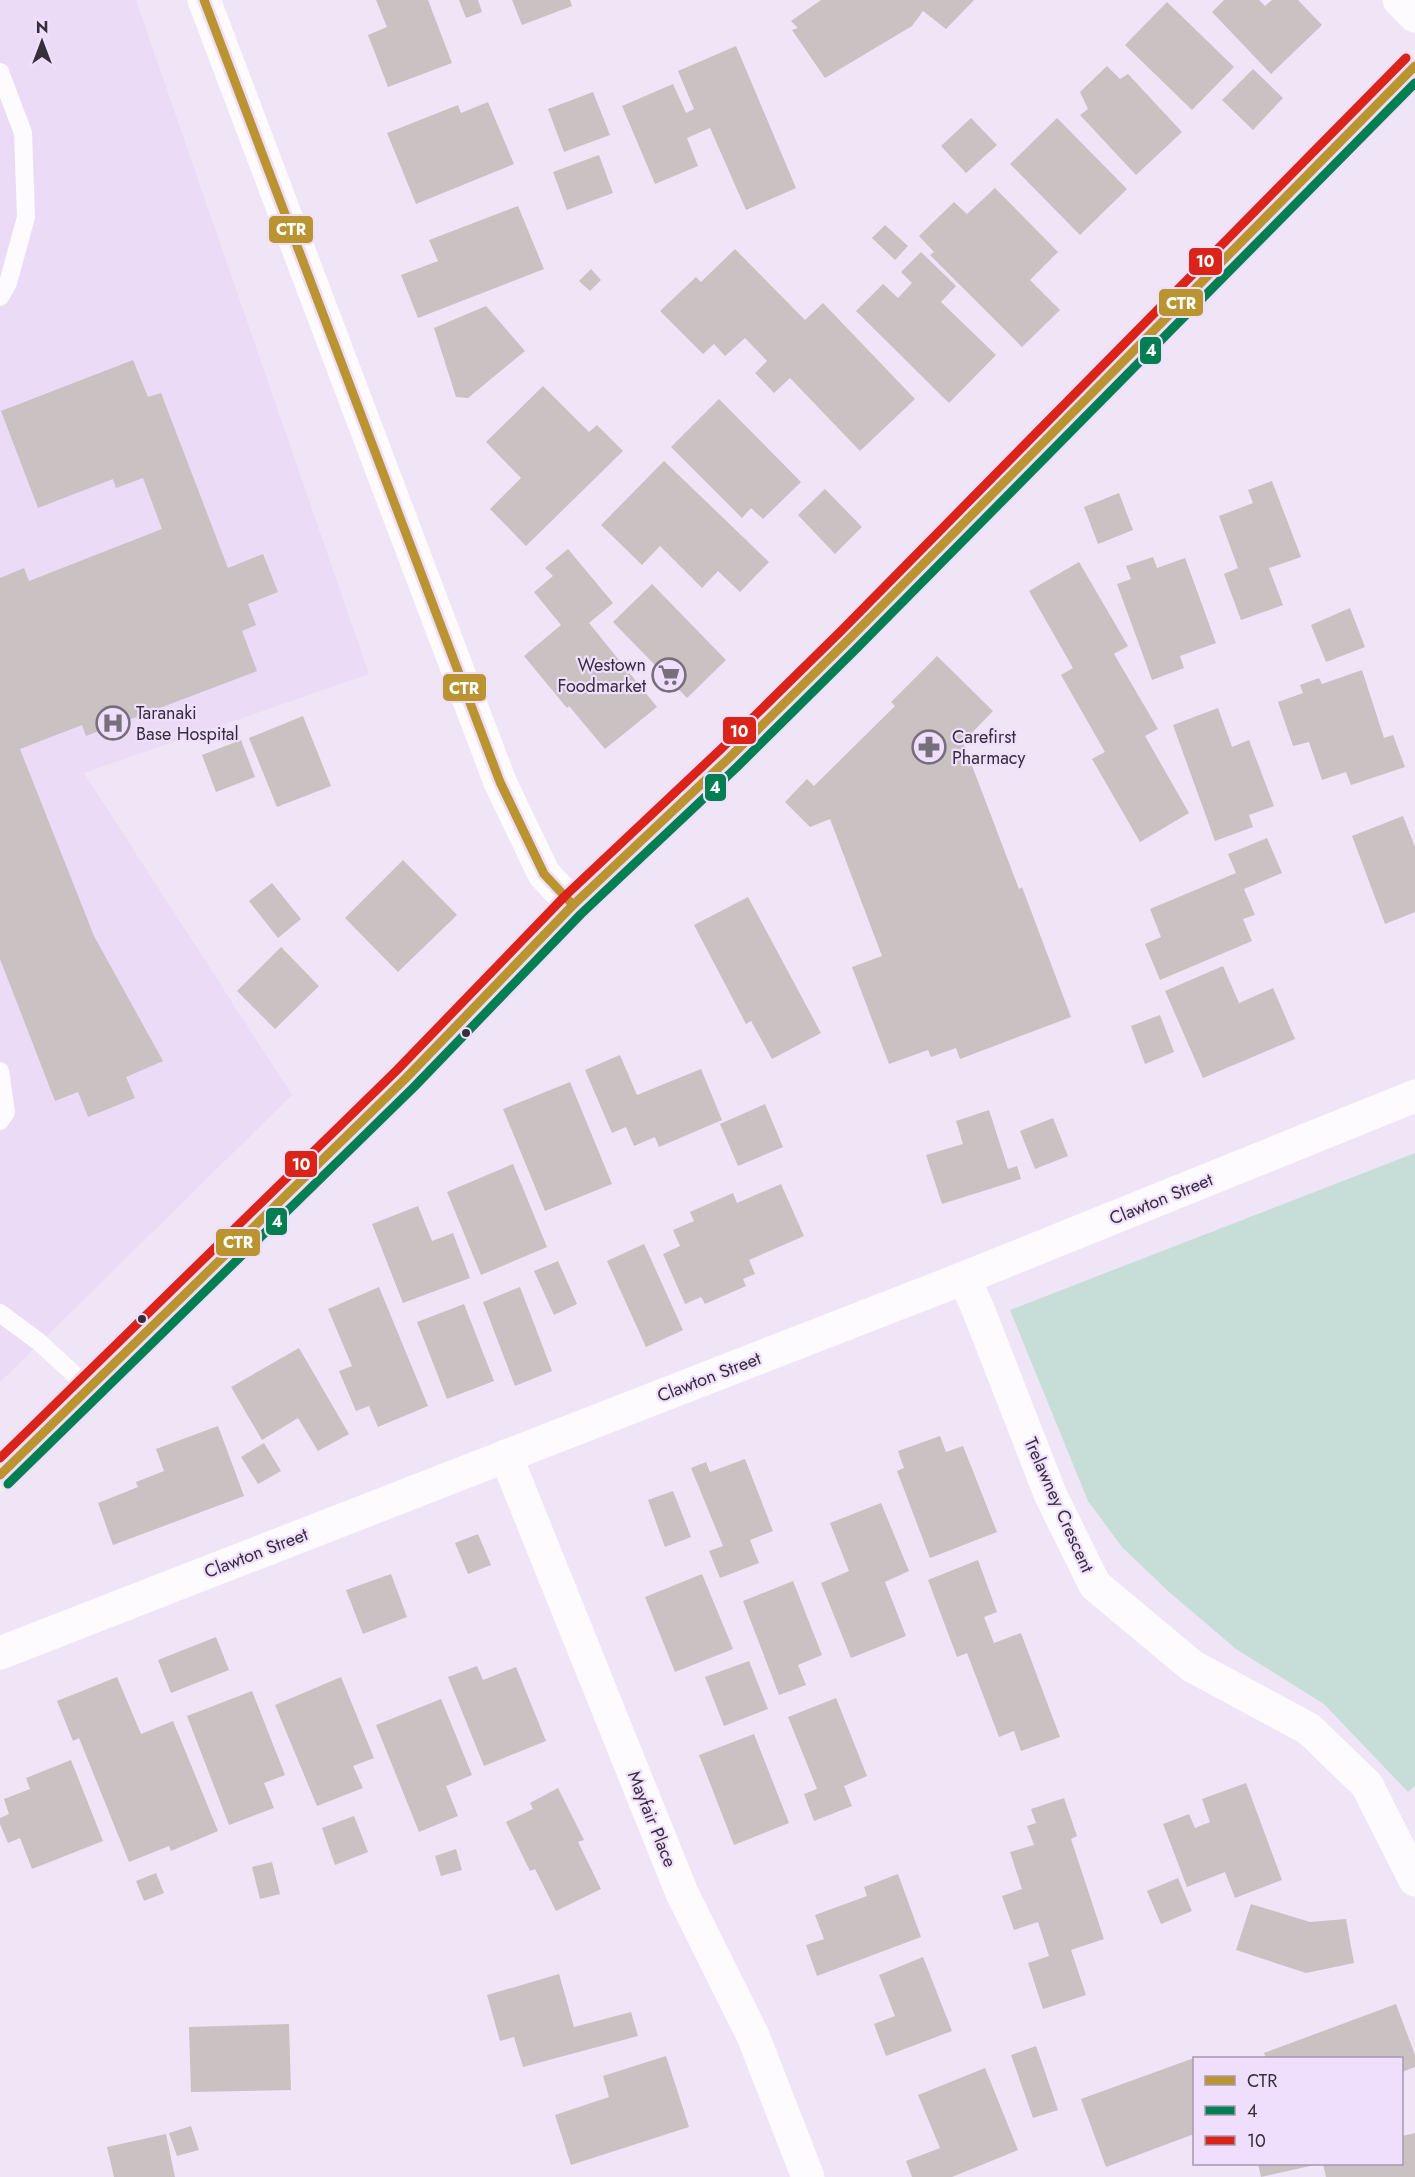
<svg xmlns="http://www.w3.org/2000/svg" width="1415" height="2177" viewBox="0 0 1415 2177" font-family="Jost,sans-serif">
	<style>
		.built { fill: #ebdbf7 }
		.green { fill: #c7ded8 }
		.building { fill: #cac1c3 }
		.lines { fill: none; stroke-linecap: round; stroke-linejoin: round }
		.service { stroke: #fdfbfe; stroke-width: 18 }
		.minor { stroke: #fdfbfe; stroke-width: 33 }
		.tertiary { stroke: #fdfbfe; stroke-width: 33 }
		.secondary { stroke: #f2eeee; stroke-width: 33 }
		.bus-1-casing { stroke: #f0defd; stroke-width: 14 }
		.bus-2-casing { stroke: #f0defd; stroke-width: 14 }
		.bus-3-casing { stroke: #f0defd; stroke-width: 14 }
		.bus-1 { stroke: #b99431; stroke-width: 9 }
		.bus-2 { stroke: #017e52; stroke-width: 9 }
		.bus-3 { stroke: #da241a; stroke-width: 9 }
		.bus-dot { fill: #362f3b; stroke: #f0defd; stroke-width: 2 }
		.labels { text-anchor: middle; stroke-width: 4.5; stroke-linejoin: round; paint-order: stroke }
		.poi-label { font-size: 18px; fill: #362f3b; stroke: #f0defd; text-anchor: start }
		.street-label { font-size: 18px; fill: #362f3b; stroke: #f0defd }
		.line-badge { stroke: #f0defd; stroke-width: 2 }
		.badge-label { font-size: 16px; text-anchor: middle; font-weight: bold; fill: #fff }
	</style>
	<rect width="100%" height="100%" fill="#efe5f6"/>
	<!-- built -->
	<polygon class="built" points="0,0 136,0 369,674 84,773 292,1095 0,1382"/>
	<!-- green -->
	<polygon class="green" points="1415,1153 1415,1786 1408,1792 1324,1704 1236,1649 1168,1591 1122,1547 1088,1501 1010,1310"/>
	<!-- building -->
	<g class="building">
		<polygon points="376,0 428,0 452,63 388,87 368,35 387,27"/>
		<polygon points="459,0 478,0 482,12 466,18"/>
		<polygon points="512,0 570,0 572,6 522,25"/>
		<polygon points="821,0 974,0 946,29 923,11 912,26 825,78 792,30 798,28 791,21"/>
		<polygon points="1224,0 1259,0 1265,6 1272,0 1298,0 1322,25 1271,74 1212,12"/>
		<polygon points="1167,2 1234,67 1192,110 1125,45"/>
		<polygon points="736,46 796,188 746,210 710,128 687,138 698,166 655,184 622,106 673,84 686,113 694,109 678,71"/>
		<polygon points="1107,66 1120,79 1128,74 1182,132 1136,175 1080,115 1088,109 1080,92"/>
		<polygon points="1253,69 1283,98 1253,130 1222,100"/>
		<polygon points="593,92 610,135 564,152 548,109"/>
		<polygon points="488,102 514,164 416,204 387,133 458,105 461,113"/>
		<polygon points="971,118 997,145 966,173 941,146"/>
		<polygon points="1057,118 1127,189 1080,235 1010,164"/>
		<polygon points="599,155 613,193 567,210 553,172"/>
		<polygon points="995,188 1058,252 1030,280 1060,310 1022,347 930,255 934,252 919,236 954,202 967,214"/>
		<polygon points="518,206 544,269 418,318 401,275 438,261 429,240"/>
		<polygon points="885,225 908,246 895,260 872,238"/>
		<polygon points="735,249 805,320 823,303 915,399 860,451 790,378 774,393 755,373 767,361 745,338 725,356 714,344 703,354 660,311 696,277 701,282"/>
		<polygon points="921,252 956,286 941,302 996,355 949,403 856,311 883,284 898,298 912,283 901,272"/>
		<polygon points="591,269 601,280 590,291 579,281"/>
		<polygon points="486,306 525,351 468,398 456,397 434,328"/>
		<polygon points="133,360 148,397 161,393 228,568 263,554 278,592 248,604 256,625 242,631 257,671 86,736 82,725 20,749 94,936 163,1061 126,1077 135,1098 88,1117 78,1092 55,1101 0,959 0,578 24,568 29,581 162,529 143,478 116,488 113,479 38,508 1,411"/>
		<polygon points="543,386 589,432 597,425 623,451 526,546 490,509 521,478 486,442"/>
		<polygon points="719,399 801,482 763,519 751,508 742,518 671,447"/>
		<polygon points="664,461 769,562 740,592 718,571 702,588 660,546 642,565 601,525"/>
		<polygon points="1272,481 1301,557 1269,568 1283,605 1241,620 1224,574 1238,568 1219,516 1253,503 1248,490"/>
		<polygon points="825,489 862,527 835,554 798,515"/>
		<polygon points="1119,493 1133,530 1098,544 1084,507"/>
		<polygon points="568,549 613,603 589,623 657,707 605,749 569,706 567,708 524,656 561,625 534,592 553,576 545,568"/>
		<polygon points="1153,557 1157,568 1185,558 1216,643 1180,656 1184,668 1152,680 1117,584 1131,579 1126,566"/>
		<polygon points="1079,562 1128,646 1114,654 1158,729 1145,736 1189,813 1140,842 1092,759 1105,752 1061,675 1073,668 1029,591"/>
		<polygon points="652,584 726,660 687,698 613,622"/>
		<polygon points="1350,608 1365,647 1326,662 1311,625"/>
		<polygon points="937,656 993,711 963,742 1019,889 1022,887 1071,1017 960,1059 956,1048 931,1057 928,1050 889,1064 852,967 882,956 830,819 810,827 785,802 807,779 814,786 895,706 891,702"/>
		<polygon points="1362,670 1384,738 1393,735 1405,767 1351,785 1346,772 1322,780 1309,742 1293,746 1278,702 1303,693 1300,685 1319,678 1322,684"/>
		<polygon points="1218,708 1232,747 1249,740 1274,806 1249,815 1253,827 1215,841 1173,725"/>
		<polygon points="303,716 331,786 277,807 249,738"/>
		<polygon points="241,740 255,777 216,792 202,755"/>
		<polygon points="1403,816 1415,847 1415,912 1385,924 1352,836"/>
		<polygon points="1267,838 1282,873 1244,889 1255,915 1243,919 1252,941 1160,980 1145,944 1161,937 1150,909 1236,873 1228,854"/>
		<polygon points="403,860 457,915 398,972 345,918"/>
		<polygon points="272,883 301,919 278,938 249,901"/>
		<polygon points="748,897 821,1033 772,1059 751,1021 746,1024 694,925"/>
		<polygon points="281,947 319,986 275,1029 237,991"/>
		<polygon points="1223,966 1239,1003 1273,988 1295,1039 1203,1078 1165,991"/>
		<polygon points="1160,1015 1174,1052 1145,1064 1131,1026"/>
		<polygon points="620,1055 637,1095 701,1069 722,1120 659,1147 655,1137 634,1146 626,1127 612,1133 585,1070"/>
		<polygon points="570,1082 612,1184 545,1211 503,1109"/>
		<polygon points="765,1104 783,1147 738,1166 720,1124"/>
		<polygon points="989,1110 1008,1169 1017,1166 1021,1179 942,1204 926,1155 963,1144 956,1121"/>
		<polygon points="1053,1118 1068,1156 1035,1169 1020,1131"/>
		<polygon points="513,1164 547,1247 481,1275 447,1192"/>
		<polygon points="781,1184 804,1236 749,1260 755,1274 743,1279 746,1286 705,1304 701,1297 685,1304 663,1254 680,1246 673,1230 694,1221 690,1212 733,1193 737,1203"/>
		<polygon points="418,1206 432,1241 453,1233 470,1278 403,1303 372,1224"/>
		<polygon points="644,1244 683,1330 646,1347 607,1261"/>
		<polygon points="558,1261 577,1304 554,1315 534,1271"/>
		<polygon points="379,1287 428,1406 378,1427 369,1406 356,1411 339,1371 352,1366 328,1309"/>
		<polygon points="520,1287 552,1371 515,1386 483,1302"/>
		<polygon points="464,1304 494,1381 447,1399 417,1322"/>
		<polygon points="299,1348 349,1434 318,1451 298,1418 262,1440 231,1387"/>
		<polygon points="218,1426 244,1496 113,1545 98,1503 138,1487 136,1482 164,1471 156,1449"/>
		<polygon points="940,1436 946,1452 963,1446 997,1532 930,1558 897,1471 904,1468 898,1451"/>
		<polygon points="264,1443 281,1471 258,1484 241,1457"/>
		<polygon points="745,1459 773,1531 750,1540 759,1563 720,1578 709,1551 723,1546 691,1468 706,1462 710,1472"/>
		<polygon points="673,1491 691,1537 665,1547 648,1500"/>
		<polygon points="881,1503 909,1571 885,1582 906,1636 851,1658 821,1583 849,1571 830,1523"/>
		<polygon points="478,1534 491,1565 468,1574 455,1543"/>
		<polygon points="978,1560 997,1612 984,1617 994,1643 1021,1633 1060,1737 1021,1751 1014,1731 999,1737 967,1653 957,1657 928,1580"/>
		<polygon points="391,1574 407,1617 363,1634 346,1590"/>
		<polygon points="702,1574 733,1649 675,1672 645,1597"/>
		<polygon points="793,1581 822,1655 798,1665 806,1685 779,1695 743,1601"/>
		<polygon points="216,1637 229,1670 171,1693 158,1660"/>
		<polygon points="749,1661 768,1709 724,1726 705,1677"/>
		<polygon points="477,1666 483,1680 516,1667 546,1741 484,1766 448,1677"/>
		<polygon points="117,1677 141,1734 173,1721 218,1831 171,1851 169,1846 129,1862 79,1738 73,1741 57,1701"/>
		<polygon points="341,1677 374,1758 353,1766 363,1788 317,1806 275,1705"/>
		<polygon points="252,1691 285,1775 264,1783 274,1808 229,1825 187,1716"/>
		<polygon points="836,1698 867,1776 844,1786 852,1806 814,1821 804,1794 817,1789 788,1717"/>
		<polygon points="441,1699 472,1775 446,1786 458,1816 419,1832 376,1725"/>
		<polygon points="754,1734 789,1823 734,1845 699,1755"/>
		<polygon points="71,1760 103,1841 32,1869 20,1838 8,1843 0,1824 0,1818 9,1814 4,1799 30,1789 26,1778"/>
		<polygon points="1246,1783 1282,1880 1235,1898 1225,1872 1187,1887 1163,1824 1189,1814 1195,1828 1210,1822 1202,1799"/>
		<polygon points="558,1788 584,1840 578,1842 601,1889 556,1911 535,1869 530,1871 506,1822 533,1809 530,1803"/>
		<polygon points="1064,1798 1077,1836 1071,1839 1104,1939 1071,1950 1086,1995 1043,2009 1028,1963 1049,1956 1038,1922 1014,1930 1002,1896 1022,1889 1010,1852 1034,1845 1027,1826 1036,1823 1031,1809"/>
		<polygon points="354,1816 368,1852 335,1865 322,1828"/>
		<polygon points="456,1849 462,1870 441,1876 435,1856"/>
		<polygon points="272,1862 280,1894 260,1899 252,1867"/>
		<polygon points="156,1873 164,1893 144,1901 136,1881"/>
		<polygon points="898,1874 921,1937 817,1976 806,1945 824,1939 815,1915 867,1896 864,1887"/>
		<polygon points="1178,1878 1192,1911 1161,1924 1147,1891"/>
		<polygon points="1251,1904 1310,1922 1346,1919 1354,1963 1306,1973 1236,1950"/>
		<polygon points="923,1957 952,2031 886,2056 874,2024 895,2016 879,1975"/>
		<polygon points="559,1974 574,2027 631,2012 638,2036 523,2067 514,2037 500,2041 487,1995"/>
		<polygon points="1396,2004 1415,2055 1415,2067 1402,2072 1402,2058 1266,2058 1264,2053"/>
		<polygon points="289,2024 291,2090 191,2092 189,2027"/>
		<polygon points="1036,2046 1058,2110 1033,2118 1011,2055"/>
		<polygon points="666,2056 689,2127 571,2165 555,2115 609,2097 603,2076"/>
		<polygon points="1194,2058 1194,2134 1106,2167 1081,2099"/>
		<polygon points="985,2068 1018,2150 952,2177 912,2177 906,2161 940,2148 918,2095"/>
		<polygon points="191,2126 199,2150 177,2156 169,2133"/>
		<polygon points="1415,2133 1415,2177 1326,2177 1323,2164 1402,2164 1402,2136"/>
		<polygon points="166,2134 175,2177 114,2177 107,2147"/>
		<polygon points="1258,2164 1319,2164 1261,2177"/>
	</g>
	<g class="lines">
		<!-- service -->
		<g class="service">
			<polyline points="0,72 23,133 26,217 8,283 0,297"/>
			<polyline points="0,1071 6,1112 0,1121"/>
			<polyline points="0,1313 39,1342 89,1388"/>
		</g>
		<!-- minor -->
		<g class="minor">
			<polyline points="1399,0 1415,16"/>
			<polyline points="964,1278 978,1309 1051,1496 1095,1585 1192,1666 1309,1729 1367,1785 1415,1880"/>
			<polyline points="506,1456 682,1893 753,2036 808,2177"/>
			<polyline points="0,1653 964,1278 1415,1096"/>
		</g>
		<!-- tertiary -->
		<polyline class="tertiary" points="204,0 500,782 544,874 573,905"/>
		<!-- secondary -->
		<polyline class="secondary" points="0,1475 406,1078 573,905 729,758 849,639 1415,66"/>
		<!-- bus-1 casing -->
		<g class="bus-1-casing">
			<g id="bus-1">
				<polyline points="204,0 500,782 544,874 573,905"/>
				<polyline points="0,1475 406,1078 573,905 729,758 849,639 1415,66"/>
			</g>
		</g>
		<!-- bus-2 casing -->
		<g class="bus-2-casing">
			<polyline id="bus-2" points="8,1484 414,1087 581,914 737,767 857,648 1415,83"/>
		</g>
		<!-- bus-3 casing -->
		<g class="bus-3-casing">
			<polyline id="bus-3" points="0,1458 397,1070 565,896 721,749 841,631 1406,58"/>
		</g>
		<!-- bus-1 -->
		<use href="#bus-1" class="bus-1"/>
		<!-- bus-2 -->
		<use href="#bus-2" class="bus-2"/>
		<!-- bus-3 -->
		<use href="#bus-3" class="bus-3"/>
	</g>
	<!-- icons -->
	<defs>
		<g id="supermarket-ring" transform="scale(1.725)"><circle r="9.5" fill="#f0defd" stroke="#776f7c" stroke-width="1.5"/><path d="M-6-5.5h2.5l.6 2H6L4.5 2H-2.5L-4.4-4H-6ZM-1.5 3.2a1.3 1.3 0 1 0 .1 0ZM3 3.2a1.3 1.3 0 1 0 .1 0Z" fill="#776f7c"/></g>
		<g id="hospital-ring" transform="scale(1.725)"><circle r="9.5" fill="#f0defd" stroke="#776f7c" stroke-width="1.5"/><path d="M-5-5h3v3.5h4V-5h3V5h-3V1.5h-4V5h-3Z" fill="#776f7c"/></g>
		<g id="pharmacy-ring" transform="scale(1.725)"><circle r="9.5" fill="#f0defd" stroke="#776f7c" stroke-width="1.5"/><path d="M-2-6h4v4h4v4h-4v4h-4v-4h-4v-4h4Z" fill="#776f7c"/></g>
	</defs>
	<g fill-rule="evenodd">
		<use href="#supermarket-ring" x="669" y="675"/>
		<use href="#hospital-ring" x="113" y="723"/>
		<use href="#pharmacy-ring" x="929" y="747"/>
	</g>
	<!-- markers -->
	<g class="bus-dot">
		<circle cx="466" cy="1033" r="5"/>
		<circle cx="142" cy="1319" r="5"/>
	</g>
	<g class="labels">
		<!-- poi labels -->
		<g class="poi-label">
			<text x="646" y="671" text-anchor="end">Westown<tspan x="646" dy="21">Foodmarket</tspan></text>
			<text x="136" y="719">Taranaki<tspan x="136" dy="21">Base Hospital</tspan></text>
			<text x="952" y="743">Carefirst<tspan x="952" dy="21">Pharmacy</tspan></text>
		</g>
		<!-- street labels -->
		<g class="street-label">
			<text transform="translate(1161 1199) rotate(-22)" y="6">Clawton Street</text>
			<text transform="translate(709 1377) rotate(-21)" y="6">Clawton Street</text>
			<text transform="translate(1059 1505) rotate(66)" y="6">Trelawney Crescent</text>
			<text transform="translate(256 1553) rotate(-21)" y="6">Clawton Street</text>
			<text transform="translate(652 1819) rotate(68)" y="6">Mayfair Place</text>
		</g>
	</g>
	<g class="line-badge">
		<rect x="268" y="215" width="46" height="29" rx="6" fill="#b99431"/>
		<rect x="1188" y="247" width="35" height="29" rx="6" fill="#da241a"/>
		<rect x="1158" y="288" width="46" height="29" rx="6" fill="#b99431"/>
		<rect x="1139" y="336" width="23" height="29" rx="6" fill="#017e52"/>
		<rect x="442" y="673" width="45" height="29" rx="6" fill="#b99431"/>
		<rect x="722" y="716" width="35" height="29" rx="6" fill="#da241a"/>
		<rect x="704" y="773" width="23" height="29" rx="6" fill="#017e52"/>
		<rect x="284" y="1150" width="34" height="28" rx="6" fill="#da241a"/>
		<rect x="265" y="1207" width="23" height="29" rx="6" fill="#017e52"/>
		<rect x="215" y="1228" width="46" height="29" rx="6" fill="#b99431"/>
	</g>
	<g class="badge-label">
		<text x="291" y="235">CTR</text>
		<text x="1205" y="267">10</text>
		<text x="1181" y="309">CTR</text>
		<text x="1151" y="356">4</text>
		<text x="464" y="694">CTR</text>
		<text x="739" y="737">10</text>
		<text x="715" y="793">4</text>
		<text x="301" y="1170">10</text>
		<text x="277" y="1227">4</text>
		<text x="238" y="1248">CTR</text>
	</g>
	<!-- legend -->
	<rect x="1193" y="2057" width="210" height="108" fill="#f0defd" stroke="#a698af" stroke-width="1.5"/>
	<rect x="1205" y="2076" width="30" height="9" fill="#b99431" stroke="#a698af" stroke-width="1.5"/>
	<text x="1247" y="2087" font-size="18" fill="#362f3b">CTR</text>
	<rect x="1205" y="2106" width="30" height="9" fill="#017e52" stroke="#a698af" stroke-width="1.5"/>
	<text x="1247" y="2117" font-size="18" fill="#362f3b">4</text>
	<rect x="1205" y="2136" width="30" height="9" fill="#da241a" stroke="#a698af" stroke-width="1.5"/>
	<text x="1247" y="2147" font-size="18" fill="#362f3b">10</text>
	<!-- north arrow -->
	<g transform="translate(42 42)" stroke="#f0defd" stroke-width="4.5" paint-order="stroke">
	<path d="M0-4.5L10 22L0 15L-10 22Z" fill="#362f3b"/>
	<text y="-9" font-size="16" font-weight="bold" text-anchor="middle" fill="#362f3b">N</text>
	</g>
</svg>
